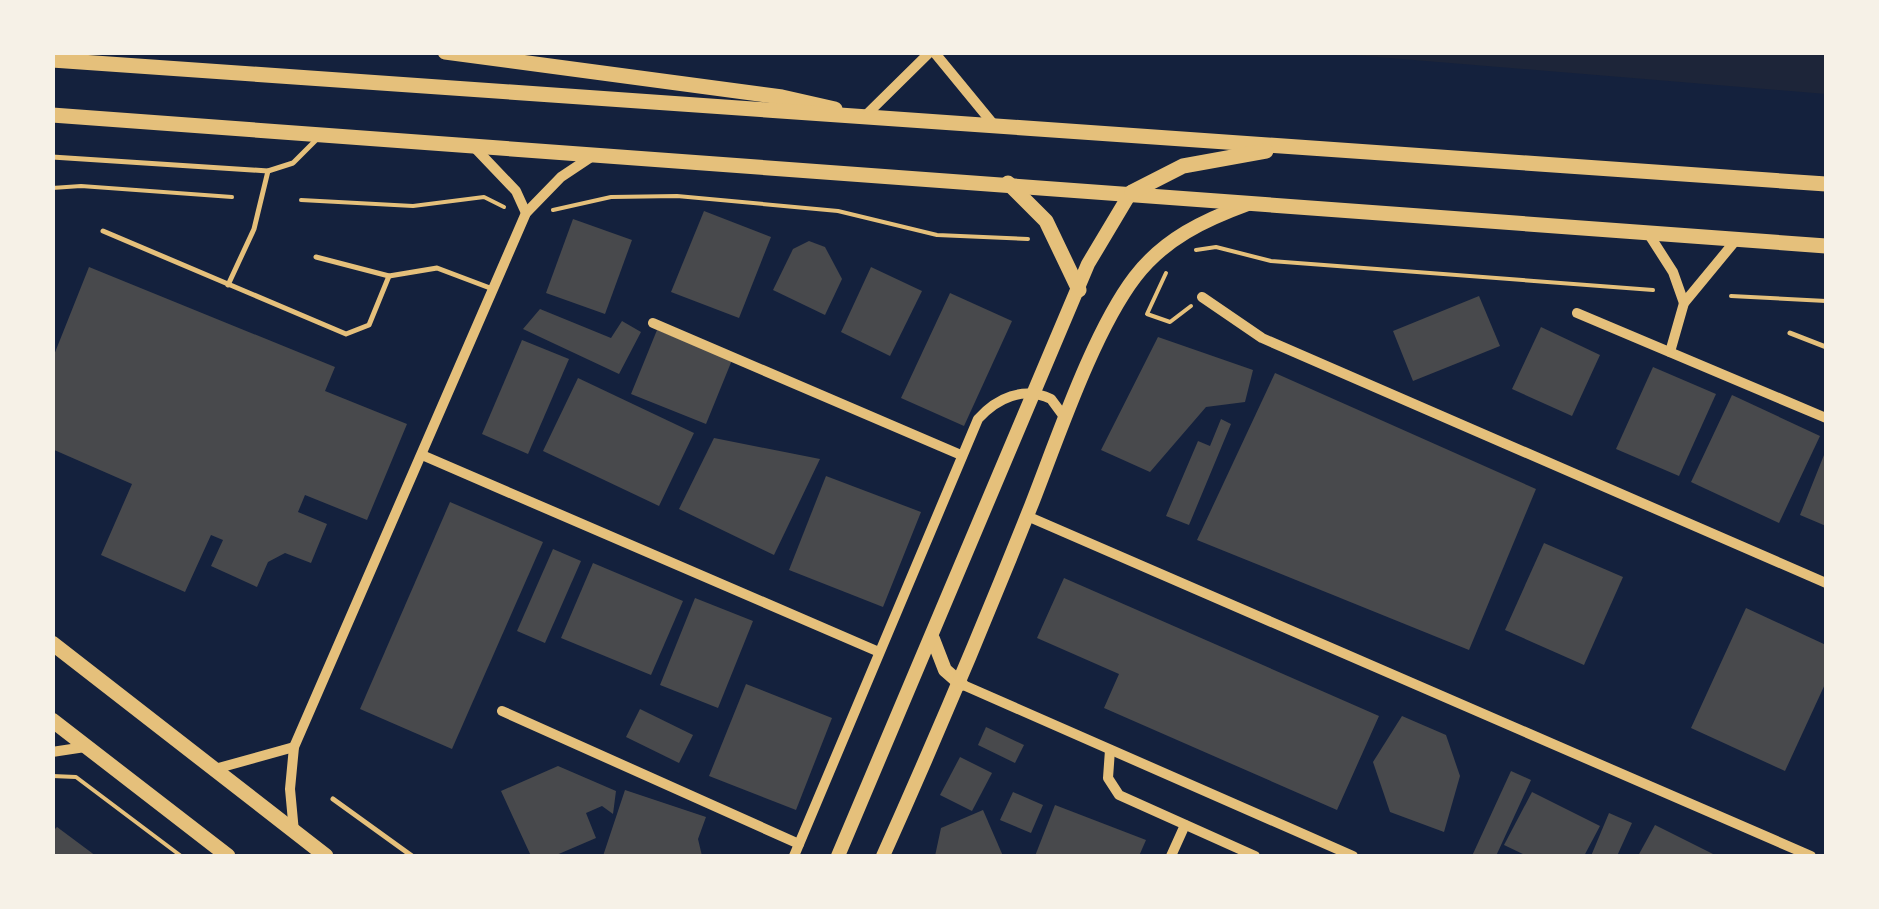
<svg xmlns="http://www.w3.org/2000/svg" width="1879" height="909" viewBox="0 0 1879 909" font-family="Barlow,sans-serif">
	<style>
		.green { fill: #1d2539 }
		.building { fill: #48494c }
		.lines { fill: none; stroke-linecap: round; stroke-linejoin: round }
		.path { stroke: #e5c07b; stroke-width: 4 }
		.service { stroke: #e5c07b; stroke-width: 5 }
		.minor { stroke: #e5c07b; stroke-width: 10 }
		.tertiary { stroke: #e5c07b; stroke-width: 14 }
		.secondary { stroke: #e5c07b; stroke-width: 15 }
	</style>
	<rect width="100%" height="100%" fill="#14213d"/>
	<!-- green -->
	<polygon class="green" points="1329,53 1826,53 1826,94"/>
	<!-- building -->
	<g class="building">
		<polygon points="704,211 771,237 739,318 671,292"/>
		<polygon points="573,219 632,240 605,314 546,293"/>
		<polygon points="809,241 825,247 842,279 825,315 773,290 793,249"/>
		<polygon points="89,267 335,367 325,391 407,424 367,520 305,495 298,512 327,524 311,563 285,553 268,562 257,587 211,566 223,540 211,535 185,592 101,555 132,484 52,449 52,360"/>
		<polygon points="871,267 922,291 890,356 841,332"/>
		<polygon points="950,293 1012,321 964,426 901,398"/>
		<polygon points="1479,296 1500,346 1413,381 1393,331"/>
		<polygon points="540,309 611,338 622,321 641,332 619,374 523,329"/>
		<polygon points="1541,327 1600,355 1572,416 1512,389"/>
		<polygon points="657,330 732,360 706,424 631,394"/>
		<polygon points="1158,337 1253,370 1245,402 1206,407 1150,472 1101,450"/>
		<polygon points="522,340 569,359 528,454 482,434"/>
		<polygon points="1653,367 1716,394 1679,476 1616,449"/>
		<polygon points="1275,373 1536,489 1469,650 1197,540"/>
		<polygon points="578,378 694,433 659,506 543,451"/>
		<polygon points="1732,395 1820,436 1779,523 1691,482"/>
		<polygon points="1221,419 1231,424 1189,525 1166,516 1198,441 1210,446"/>
		<polygon points="714,438 820,459 774,555 679,509"/>
		<polygon points="1826,450 1826,526 1800,515"/>
		<polygon points="826,476 921,512 883,607 789,570"/>
		<polygon points="450,502 543,542 452,749 360,709"/>
		<polygon points="1544,543 1623,577 1584,665 1505,630"/>
		<polygon points="553,549 581,561 545,643 517,631"/>
		<polygon points="593,563 683,601 651,675 561,638"/>
		<polygon points="1064,578 1379,716 1337,810 1104,708 1119,674 1037,638"/>
		<polygon points="695,598 753,621 718,708 660,685"/>
		<polygon points="1746,608 1826,645 1826,682 1785,771 1691,728"/>
		<polygon points="746,684 832,718 796,810 709,776"/>
		<polygon points="640,709 693,735 679,763 626,737"/>
		<polygon points="1402,716 1446,735 1460,776 1444,832 1390,812 1373,762"/>
		<polygon points="986,727 1024,745 1015,763 978,745"/>
		<polygon points="960,757 992,773 972,811 940,795"/>
		<polygon points="558,766 616,791 613,814 602,806 586,813 596,838 554,856 531,856 501,791"/>
		<polygon points="1511,771 1531,780 1496,856 1472,856"/>
		<polygon points="625,790 706,817 698,839 702,856 603,856"/>
		<polygon points="1013,792 1043,805 1031,833 1000,820"/>
		<polygon points="1532,792 1600,826 1584,856 1527,856 1504,845"/>
		<polygon points="1055,805 1146,840 1139,856 1035,856"/>
		<polygon points="983,810 1003,856 935,856 941,828"/>
		<polygon points="1609,813 1632,823 1617,856 1591,856"/>
		<polygon points="1655,825 1717,856 1638,856"/>
		<polygon points="57,827 96,856 52,856 52,832"/>
	</g>
	<g class="lines">
		<!-- path -->
		<g class="path">
			<polyline points="52,188 81,186 232,197"/>
			<polyline points="301,200 413,206 484,197 504,207"/>
			<polyline points="553,210 611,197 677,196 838,211 937,235 1028,239"/>
			<polyline points="1196,250 1216,247 1271,261 1653,290"/>
			<polyline points="1166,273 1147,314 1170,322 1191,306"/>
			<polyline points="1731,296 1826,301"/>
			<polyline points="52,776 76,777 181,856"/>
		</g>
		<!-- service -->
		<g class="service">
			<polyline points="52,157 268,171 293,163 317,139"/>
			<polyline points="103,231 346,334 369,325 389,276"/>
			<polyline points="316,257 389,276 437,268 490,288"/>
			<polyline points="228,285 254,229 268,171"/>
			<polyline points="1790,333 1826,347"/>
			<polyline points="333,799 412,856"/>
		</g>
		<!-- minor -->
		<g class="minor">
			<polyline points="934,52 994,125"/>
			<polyline points="863,118 930,52"/>
			<polyline points="475,148 516,191 526,213"/>
			<polyline points="1648,233 1673,272 1684,303"/>
			<polyline points="1202,297 1262,338 1826,583"/>
			<polyline points="1577,313 1826,418"/>
			<polyline points="653,323 961,455"/>
			<polyline points="1670,352 1684,303 1736,240"/>
			<polyline points="422,455 879,652"/>
			<polyline points="1027,516 1811,856"/>
			<polyline points="961,684 1353,856"/>
			<polyline points="502,711 799,844"/>
			<polyline points="1110,750 1108,778 1119,795 1255,856"/>
			<polyline points="52,752 85,747"/>
			<polyline points="215,769 294,747"/>
			<polyline points="294,832 290,789 294,747 526,213 561,177 594,155"/>
			<path d="M794,856L978,419C997,398 1023,386 1051,399L1065,418"/>
			<polyline points="1171,856 1185,825"/>
		</g>
		<!-- tertiary -->
		<g class="tertiary">
			<polyline points="933,639 945,670 961,684"/>
			<polyline points="838,856 1088,264 1131,192"/>
			<path d="M883,856C935,740 984,624 1031,506C1057,440 1093,332 1135,277C1164,239 1204,220 1248,204"/>
		</g>
		<!-- secondary -->
		<g class="secondary">
			<polyline points="445,52 782,97 835,109"/>
			<polyline points="52,60 1826,184"/>
			<polyline points="52,115 1826,246"/>
			<polyline points="1008,183 1046,221 1079,290"/>
			<polyline points="1132,192 1183,166 1266,151"/>
			<polyline points="52,643 326,856"/>
			<polyline points="52,720 228,856"/>
		</g>
	</g>
	<!-- border -->
	<rect width="1879" height="909" fill="none" stroke="#f6f1e7" stroke-width="110"/>
</svg>
